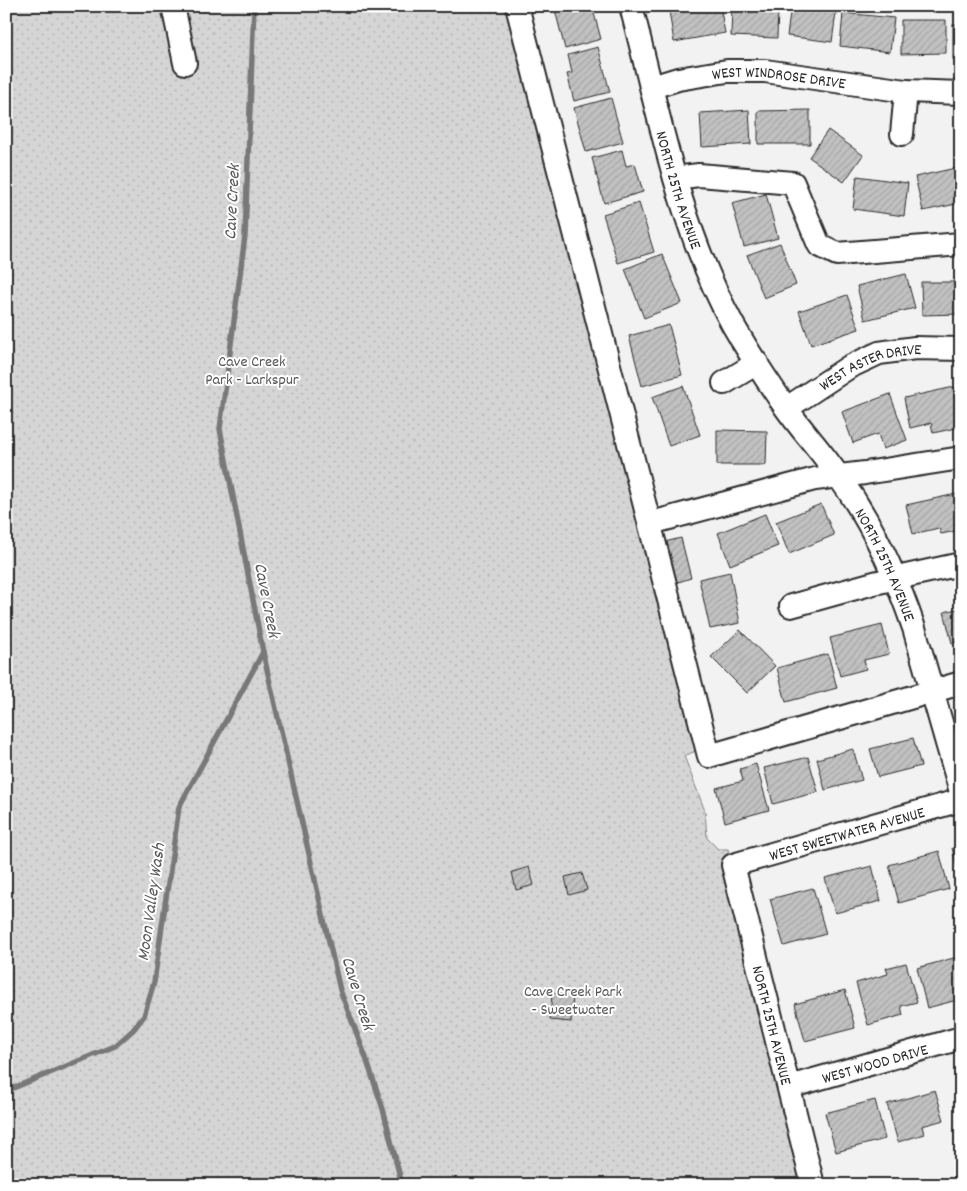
<svg xmlns="http://www.w3.org/2000/svg" width="967" height="1191" viewBox="0 0 967 1191" font-family="Dekko,sans-serif">
	<style>
		.park { fill: url(#park-dots); stroke: #808080 }
		.lines { fill: none; stroke-linecap: round; stroke-linejoin: round }
		.stream { stroke: #787878; stroke-width: 5.5 }
		.building { fill: url(#building-hatch); stroke: #2b2b2b }
		.minor-casing { stroke: #2b2b2b; stroke-width: 26 }
		.minor { stroke: #fff; stroke-width: 22 }
		.labels { text-anchor: middle; stroke-width: 4; stroke-linejoin: round; paint-order: stroke }
		.street-label { font-size: 16px; fill: #2b2b2b; stroke: #fff }
		.park-label { font-size: 16px; fill: #565656; stroke: #fff }
		.water-label { font-size: 18px; font-style: italic; fill: #585858; stroke: #fff }
	</style>
	<defs>
		<pattern id="park-dots" width="8" height="8" patternUnits="userSpaceOnUse" patternTransform="scale(1.25)"><rect width="8" height="8" fill="#d5d5d5"/><path d="M2 2h.1M6 6h.1" fill="none" stroke="#b7b7b7" stroke-width="1.8" stroke-linecap="round"/></pattern>
		<pattern id="building-hatch" width="6" height="6" patternUnits="userSpaceOnUse" patternTransform="scale(1.25)"><rect width="6" height="6" fill="#c1c1c1"/><path d="M-1 1l2-2M0 6l6-6M5 7l2-2" fill="none" stroke="#a6a6a6"/></pattern>
	</defs>
	<rect width="100%" height="100%" fill="#f2f2f2"/>
	<filter id="ink" filterUnits="userSpaceOnUse"><feTurbulence type="fractalNoise" baseFrequency=".02" numOctaves="2"/><feDisplacementMap in="SourceGraphic" scale="10" xChannelSelector="R" yChannelSelector="G"/><feConvolveMatrix kernelMatrix="1 2 1 2 8 2 1 2 1" color-interpolation-filters="sRGB"/></filter>
	<g filter="url(#ink)">
		<!-- park -->
		<polygon class="park" points="6,6 511,6 703,748 684,756 705,811 707,838 718,849 728,849 807,1185 6,1185"/>
		<g class="lines">
			<!-- stream -->
			<g class="stream">
				<polyline points="254,6 245,236 220,429 263,652 340,990 365,1055 383,1109 402,1185"/>
				<polyline points="6,1091 115,1046 133,1030 144,1016 154,982 179,807 263,652"/>
			</g>
		</g>
		<!-- building -->
		<g class="building">
			<polygon points="554,6 592,6 601,39 565,49"/>
			<polygon points="697,6 720,6 725,33 674,42 669,11"/>
			<polygon points="791,6 836,12 832,42 787,36"/>
			<polygon points="732,7 778,9 777,38 731,36"/>
			<polygon points="843,13 894,18 890,52 840,46"/>
			<polygon points="901,20 946,20 946,53 901,54"/>
			<rect x="953" y="24" width="8" height="35"/>
			<polygon points="598,47 610,92 574,101 567,74 572,73 568,55"/>
			<polygon points="611,98 623,142 586,152 574,108"/>
			<polygon points="749,110 751,144 702,147 700,113"/>
			<polygon points="810,110 810,144 758,144 758,111"/>
			<polygon points="828,130 863,155 844,182 809,157"/>
			<polygon points="622,150 626,166 635,164 643,192 604,203 592,158"/>
			<polygon points="960,167 961,203 923,211 915,177"/>
			<polygon points="857,176 908,183 904,216 853,209"/>
			<polygon points="766,194 778,238 744,247 732,203"/>
			<polygon points="639,203 654,252 618,263 603,214"/>
			<polygon points="780,243 796,285 764,298 747,255"/>
			<polygon points="662,254 682,303 644,318 625,269"/>
			<polygon points="906,274 915,308 865,320 857,286"/>
			<polygon points="921,282 961,282 961,314 922,315"/>
			<polygon points="847,295 859,329 811,345 799,311"/>
			<polygon points="669,325 682,375 642,386 629,336"/>
			<polygon points="683,386 700,435 669,446 652,397"/>
			<polygon points="954,387 961,417 961,427 933,433 931,423 910,428 904,398"/>
			<polygon points="890,394 907,440 883,449 878,434 853,443 842,412"/>
			<polygon points="717,430 767,431 766,465 717,465"/>
			<polygon points="956,494 961,512 961,530 941,534 939,528 913,534 906,505"/>
			<polygon points="821,504 834,535 789,554 776,522"/>
			<polygon points="765,514 778,546 730,565 718,533"/>
			<polygon points="681,538 691,578 675,583 665,542"/>
			<polygon points="730,572 740,623 710,629 699,579"/>
			<polygon points="961,608 961,641 952,643 944,612"/>
			<polygon points="882,625 889,654 864,660 866,669 840,676 830,638"/>
			<polygon points="740,630 775,666 747,693 711,657"/>
			<polygon points="828,654 837,688 786,702 777,668"/>
			<polygon points="913,738 921,766 878,777 870,749"/>
			<polygon points="853,749 862,780 825,790 817,759"/>
			<polygon points="808,757 818,792 773,804 764,768"/>
			<polygon points="756,764 769,810 725,822 716,788 743,781 740,769"/>
			<polygon points="961,846 961,883 952,848"/>
			<polygon points="939,851 949,889 899,903 889,865"/>
			<polygon points="872,866 881,901 835,913 825,878"/>
			<polygon points="529,867 534,885 516,890 512,872"/>
			<polygon points="582,873 587,890 569,895 565,877"/>
			<polygon points="813,888 826,934 784,946 770,899"/>
			<polygon points="961,956 961,999 927,1008 917,968"/>
			<polygon points="906,963 917,1002 901,1006 903,1015 868,1025 856,983 888,974 886,968"/>
			<polygon points="845,990 855,1028 805,1041 795,1004"/>
			<polygon points="552,993 573,994 571,1022 550,1020"/>
			<polygon points="935,1090 944,1120 922,1126 924,1134 898,1142 887,1104"/>
			<polygon points="875,1100 885,1139 836,1152 825,1113"/>
		</g>
		<g class="lines">
			<!-- minor casing -->
			<g class="minor-casing">
				<g id="minor">
					<polyline points="173,6 185,63"/>
					<polyline points="517,6 709,756 961,683"/>
					<path id="s1" d="M631,6C659,114 679,227 733,325C749,353 768,382 786,408C803,432 823,453 839,477C872,523 896,575 914,628L961,792"/>
					<path id="s2" d="M652,87L678,79L727,71H765L906,91L961,93"/>
					<polyline points="902,134 906,91"/>
					<polyline points="675,178 699,175 793,183 819,245 837,254 961,244"/>
					<polyline points="724,383 757,363"/>
					<path id="s3" d="M787,408L849,367L879,353L915,348L961,349"/>
					<polyline points="651,523 815,479 865,473 961,458"/>
					<polyline points="791,606 874,583 961,564"/>
					<path id="s4" d="M789,1087L961,1038"/>
					<path id="s5" d="M813,1185L733,865L961,800"/>
				</g>
			</g>
			<!-- minor -->
			<use href="#minor" class="minor"/>
		</g>
	</g>
	<g class="labels">
		<!-- street labels -->
		<g class="street-label">
			<text dy="6" stroke="none"><textPath href="#s2" startOffset="129">WEST WINDROSE DRIVE</textPath></text>
			<text dy="6" stroke="none"><textPath href="#s1" startOffset="190">NORTH 25TH AVENUE</textPath></text>
			<text dy="6" stroke="none"><textPath href="#s3" startOffset="95">WEST ASTER DRIVE</textPath></text>
			<text dy="6" stroke="none"><textPath href="#s1" startOffset="621">NORTH 25TH AVENUE</textPath></text>
			<text dy="6" stroke="none"><textPath href="#s5" startOffset="448">WEST SWEETWATER AVENUE</textPath></text>
			<text transform="translate(773 1025) rotate(76)" y="6">NORTH 25TH AVENUE</text>
			<text dy="6" stroke="none"><textPath href="#s4" startOffset="89">WEST WOOD DRIVE</textPath></text>
		</g>
		<!-- park labels -->
		<g class="park-label">
			<text x="252" y="366">Cave Creek<tspan x="252" dy="18">Park - Larkspur</tspan></text>
			<text x="573" y="996">Cave Creek Park<tspan x="573" dy="18">- Sweetwater</tspan></text>
		</g>
		<!-- water labels -->
		<g class="water-label">
			<text transform="translate(231 202) rotate(-87)" y="6">Cave Creek</text>
			<text transform="translate(268 600) rotate(79)" y="6">Cave Creek</text>
			<text transform="translate(150 902) rotate(-82)" y="6">Moon Valley Wash</text>
			<text transform="translate(359 993) rotate(73)" y="6">Cave Creek</text>
		</g>
	</g>
	<!-- margin -->
	<rect width="967" height="1191" fill="none" stroke="#fff" stroke-width="25"/>
	<rect x="12" y="12" width="942" height="1166" fill="none" stroke="#2b2b2b" stroke-width="2" filter="url(#ink)"/>
</svg>
